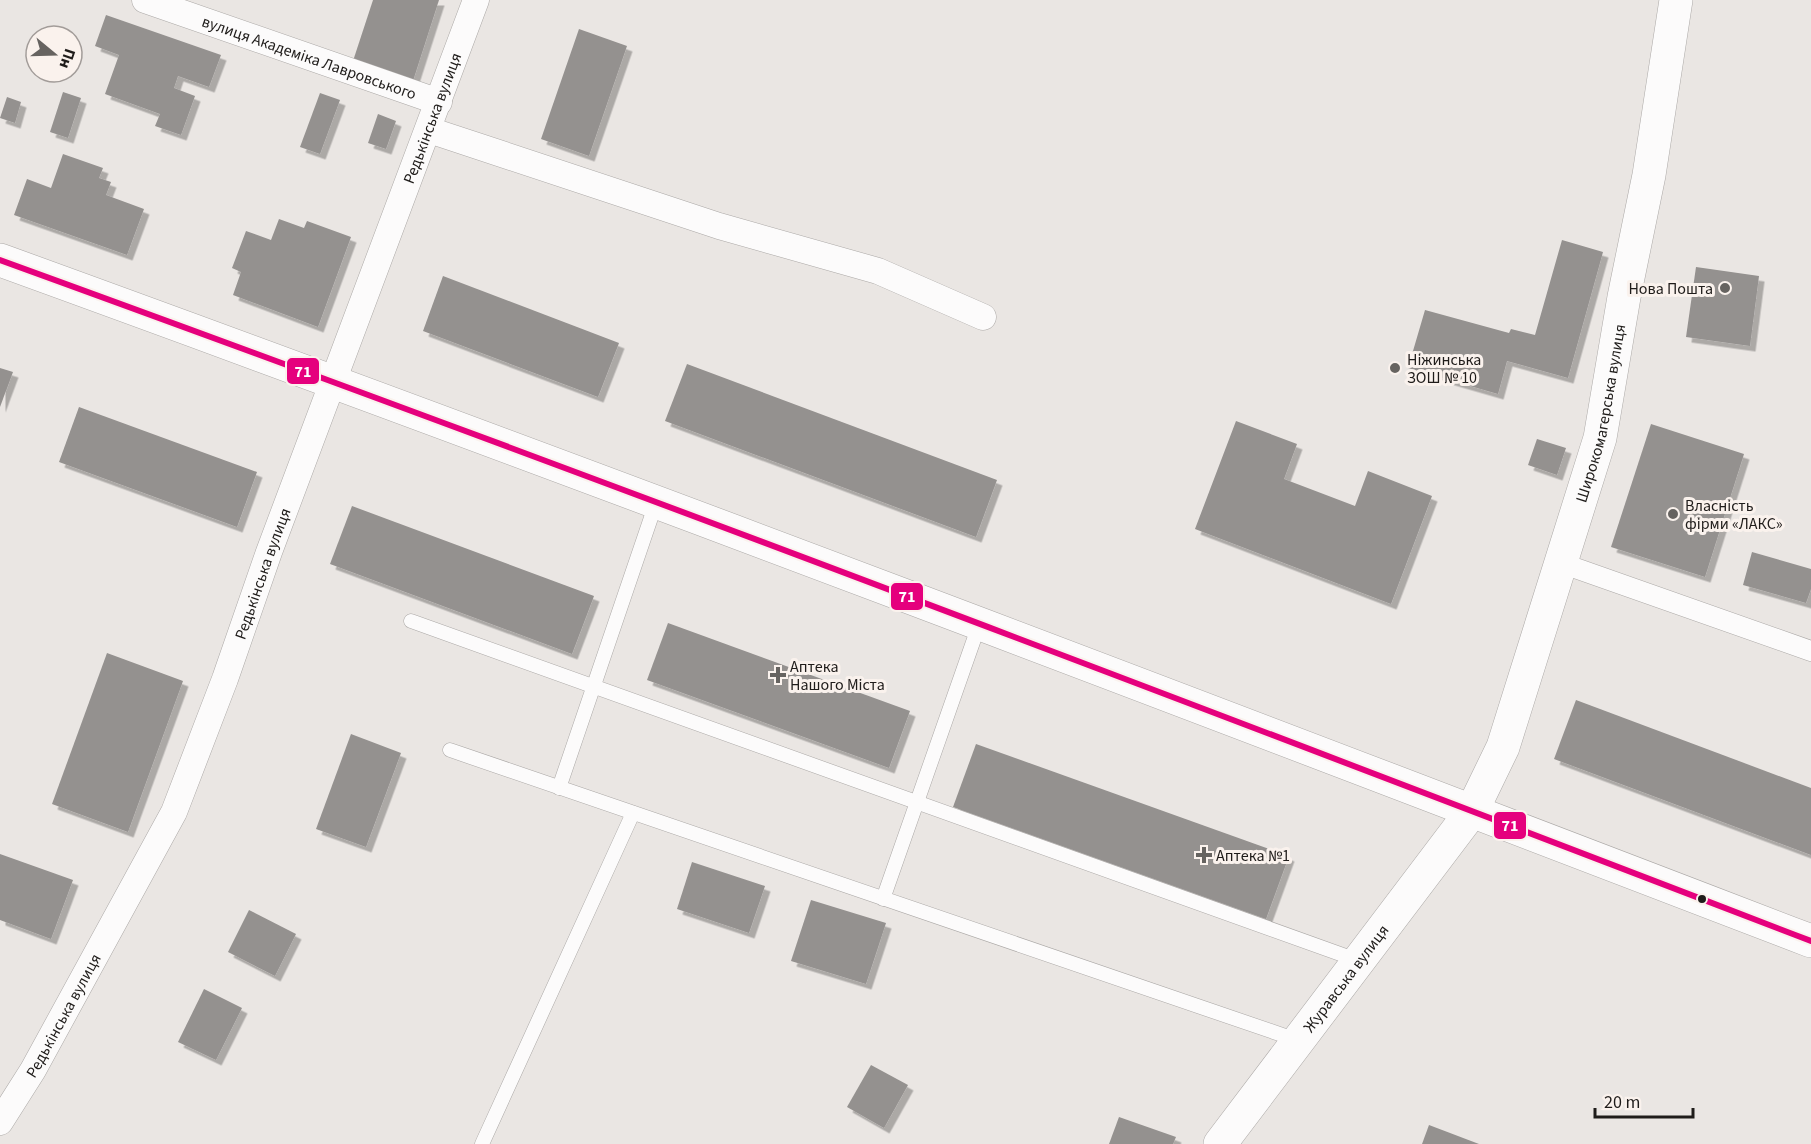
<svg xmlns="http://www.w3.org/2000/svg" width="1811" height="1144" viewBox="0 0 1811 1144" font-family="'Source Sans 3',sans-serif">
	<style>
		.building { fill: #94918f; filter: url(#shadow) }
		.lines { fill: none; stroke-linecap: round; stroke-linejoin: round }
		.service-casing { stroke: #aba8a6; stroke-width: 15 }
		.pedestrian-casing { stroke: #aba8a6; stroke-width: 21 }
		.minor-casing { stroke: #aba8a6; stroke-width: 27 }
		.tertiary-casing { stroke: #aba8a6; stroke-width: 34 }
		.primary-casing { stroke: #aba8a6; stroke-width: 34 }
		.service { stroke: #fcfbfb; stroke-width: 14 }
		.pedestrian { stroke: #fcfbfb; stroke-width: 20 }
		.minor { stroke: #fcfbfb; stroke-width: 26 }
		.tertiary { stroke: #fcfbfb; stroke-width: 33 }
		.primary { stroke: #fcfbfb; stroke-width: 33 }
		.bus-1-casing { stroke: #faf2ed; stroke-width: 10 }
		.bus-1 { stroke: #e5007d; stroke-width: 6 }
		.poi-dot { fill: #666360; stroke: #faf2ed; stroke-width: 2 }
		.bus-dot { fill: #1f1c1a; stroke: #faf2ed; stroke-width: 2 }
		.labels { text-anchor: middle; stroke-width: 6; stroke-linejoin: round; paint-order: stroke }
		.street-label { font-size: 16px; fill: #1f1c1a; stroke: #faf2ed }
		.poi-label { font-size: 16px; fill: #1f1c1a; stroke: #faf2ed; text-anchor: start }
		.line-badge { stroke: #faf2ed; stroke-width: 2 }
		.badge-label { font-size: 16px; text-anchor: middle; font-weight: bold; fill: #fff }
	</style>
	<defs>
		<filter id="shadow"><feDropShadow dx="5.5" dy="5.5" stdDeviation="0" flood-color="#0004"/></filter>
	</defs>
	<rect width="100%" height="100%" fill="#eae6e3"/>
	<!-- building -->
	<g class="building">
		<polygon points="373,0 439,0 412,84 352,64"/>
		<polygon points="106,15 221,55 209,87 178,76 174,88 195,96 181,135 155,126 160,114 105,94 119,55 95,46"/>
		<polygon points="579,29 627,46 589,156 541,139"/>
		<polygon points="63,92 81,98 68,138 50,132"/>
		<polygon points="320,93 340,100 320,154 300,147"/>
		<polygon points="7,97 21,102 15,123 0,118"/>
		<polygon points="378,114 396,121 386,149 368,143"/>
		<polygon points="63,154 103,168 99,178 111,182 106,195 144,209 127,255 14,215 27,179 51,188"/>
		<polygon points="279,219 304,228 307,221 351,237 318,327 233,295 241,272 232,268 246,231 271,240"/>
		<polygon points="1562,240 1603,252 1568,378 1507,361 1498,394 1408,368 1425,310 1509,333 1511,329 1535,335"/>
		<polygon points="1696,267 1759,276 1750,346 1686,337"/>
		<polygon points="443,276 619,343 598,397 423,331"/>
		<polygon points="687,364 997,480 976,537 665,421"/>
		<polygon points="0,368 13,372 0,407"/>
		<polygon points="79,407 257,472 237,527 59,462"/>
		<polygon points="1236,421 1297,444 1284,479 1355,506 1368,471 1432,496 1391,604 1195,529"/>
		<polygon points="1651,424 1744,454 1705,577 1611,547"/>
		<polygon points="1537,439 1566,448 1557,475 1528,465"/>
		<polygon points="352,506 594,596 572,654 330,564"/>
		<polygon points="1752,552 1811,569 1811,589 1806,603 1743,585"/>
		<polygon points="668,623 910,711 889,768 647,680"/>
		<polygon points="107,653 183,681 128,832 52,804"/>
		<polygon points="1576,700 1811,788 1811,855 1554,759"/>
		<polygon points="351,734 401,753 366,847 316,829"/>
		<polygon points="976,744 1289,856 1266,919 953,807"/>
		<polygon points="0,854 73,880 51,939 0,920"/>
		<polygon points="692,862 765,886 749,933 677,909"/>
		<polygon points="811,900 886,923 866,984 791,961"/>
		<polygon points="249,910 296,934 275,976 228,952"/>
		<polygon points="204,989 242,1008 216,1060 178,1042"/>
		<polygon points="871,1065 908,1085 884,1128 847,1107"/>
		<polygon points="1119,1117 1176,1137 1173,1144 1109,1144"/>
		<polygon points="1429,1125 1479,1144 1422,1144"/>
	</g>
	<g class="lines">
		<!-- service casing -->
		<g class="service-casing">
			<g id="service">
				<polyline points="411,621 1357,960"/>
				<polyline points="450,750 1297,1040"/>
				<polyline points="559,788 656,503"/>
				<polyline points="883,899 979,625"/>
				<polyline points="482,1144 633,813"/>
			</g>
		</g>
		<!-- pedestrian casing -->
		<g class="pedestrian-casing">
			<polyline id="pedestrian" points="1561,563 1811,651"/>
		</g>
		<!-- minor casing -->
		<g class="minor-casing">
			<g id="minor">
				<path id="s1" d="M145,0L439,102"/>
				<polyline points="429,130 719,226 878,271 983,317"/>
				<path id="s2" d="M0,1122L33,1070L174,812L225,679L269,552L476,0"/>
			</g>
		</g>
		<!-- tertiary casing -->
		<g class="tertiary-casing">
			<g id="tertiary">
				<path id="s3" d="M1220,1144L1472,811L1503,747L1600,438L1624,297L1649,175L1676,0"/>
			</g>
		</g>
		<!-- primary casing -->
		<g class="primary-casing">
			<path id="primary" d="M0,260C606,480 1209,710 1811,941"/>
		</g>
		<!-- service -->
		<use href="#service" class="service"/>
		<!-- pedestrian -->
		<use href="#pedestrian" class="pedestrian"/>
		<!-- minor -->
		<use href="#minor" class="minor"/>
		<!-- tertiary -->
		<use href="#tertiary" class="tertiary"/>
		<!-- primary -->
		<use href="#primary" class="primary"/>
		<!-- bus-1 casing -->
		<g class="bus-1-casing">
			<path id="bus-1" d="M0,260C606,480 1209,710 1811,941"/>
		</g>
		<!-- bus-1 -->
		<use href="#bus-1" class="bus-1"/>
	</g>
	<!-- markers -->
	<g class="poi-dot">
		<circle cx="1725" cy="288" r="6"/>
		<circle cx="1395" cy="368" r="6"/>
		<circle cx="1673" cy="514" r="6"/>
		<path d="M775 666h6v6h6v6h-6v6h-6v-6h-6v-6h6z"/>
		<path d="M1201 846h6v6h6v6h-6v6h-6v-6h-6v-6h6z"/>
	</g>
	<circle class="bus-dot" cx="1702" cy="899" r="5"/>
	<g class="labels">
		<!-- street labels -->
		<g class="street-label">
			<text dy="6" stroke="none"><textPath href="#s1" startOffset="174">вулиця Академіка Лавровського</textPath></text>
			<text dy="6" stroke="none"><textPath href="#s2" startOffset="1096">Редькінська вулиця</textPath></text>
			<text dy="6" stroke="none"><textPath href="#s3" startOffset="837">Широкомагерська вулиця</textPath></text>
			<text dy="6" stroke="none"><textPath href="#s2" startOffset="610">Редькінська вулиця</textPath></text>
			<text dy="6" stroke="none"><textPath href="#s3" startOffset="208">Журавська вулиця</textPath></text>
			<text dy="6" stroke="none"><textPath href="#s2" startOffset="124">Редькінська вулиця</textPath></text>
		</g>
		<!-- poi labels -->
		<g class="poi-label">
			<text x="1713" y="294" text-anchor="end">Нова Пошта</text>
			<text x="1407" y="365">Ніжинська<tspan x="1407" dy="18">ЗОШ № 10</tspan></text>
			<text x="1685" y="511">Власність<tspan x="1685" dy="18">фірми «ЛАКС»</tspan></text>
			<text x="790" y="672">Аптека<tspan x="790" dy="18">Нашого Міста</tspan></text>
			<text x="1216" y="861">Аптека №1</text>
		</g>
	</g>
	<g class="line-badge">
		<rect x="286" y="357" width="34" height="28" rx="6" fill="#e5007d"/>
		<rect x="890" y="582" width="34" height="29" rx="6" fill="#e5007d"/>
		<rect x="1493" y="811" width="34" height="29" rx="6" fill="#e5007d"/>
	</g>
	<g class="badge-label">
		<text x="303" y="377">71</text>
		<text x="907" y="602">71</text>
		<text x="1510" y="831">71</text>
	</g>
	<!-- north arrow -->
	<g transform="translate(54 54) rotate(109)"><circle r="28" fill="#faf2ed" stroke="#a29c99" stroke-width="1.5"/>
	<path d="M0-4.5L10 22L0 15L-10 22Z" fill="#666360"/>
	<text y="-9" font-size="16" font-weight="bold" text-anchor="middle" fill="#1f1c1a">Пн</text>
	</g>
	<!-- scale -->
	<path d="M1595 1108v9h98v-9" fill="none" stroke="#1f1c1a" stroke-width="3"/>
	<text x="1604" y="1108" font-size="18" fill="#1f1c1a" stroke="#faf2ed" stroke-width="4.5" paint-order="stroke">20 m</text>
</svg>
